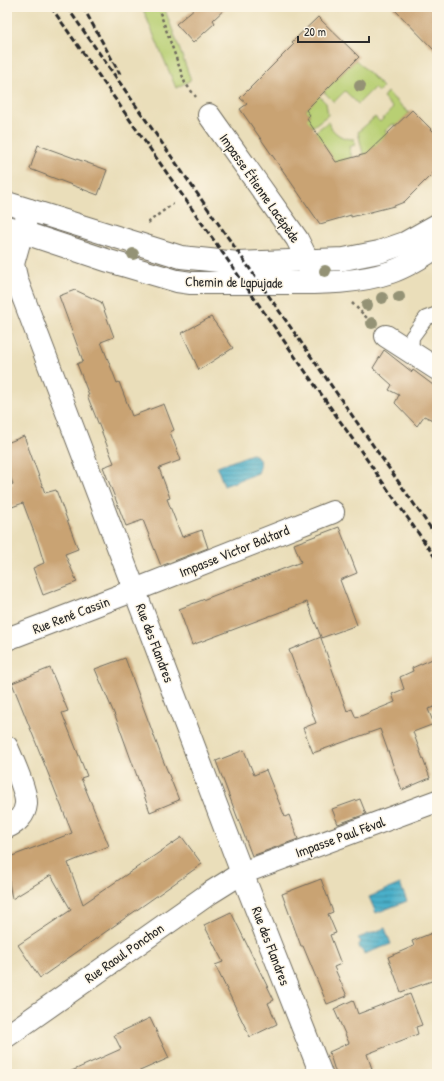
<svg xmlns="http://www.w3.org/2000/svg" width="444" height="1081" viewBox="0 0 444 1081" font-family="'Patrick Hand',sans-serif">
	<style>
		.green { fill: #b8cf73; stroke: #727d4f }
		.water { fill: url(#water-rules); stroke: #3a6d7a }
		.building { fill: #c9a373 }
		.lines { fill: none; stroke-linecap: round; stroke-linejoin: round }
		.service-casing { stroke: #6e6a5d; stroke-width: 16 }
		.minor-casing { stroke: #6e6a5d; stroke-width: 24 }
		.path { stroke: #6e6a5d; stroke-width: 2.5; stroke-dasharray: 3 3; stroke-linecap: butt }
		.service { stroke: #fff; stroke-width: 14 }
		.minor { stroke: #fff; stroke-width: 22 }
		.rail { stroke: #2b2b2b; stroke-width: 3; stroke-dasharray: 6 3; stroke-linecap: butt }
		.tree { fill: #949275 }
		.labels { text-anchor: middle; stroke-width: 3; stroke-linejoin: round; paint-order: stroke }
		.street-label { font-size: 14px; fill: #2b2b2b; stroke: #fcf5e5 }
	</style>
	<defs>
		<pattern id="water-rules" width="6" height="5" patternUnits="userSpaceOnUse"><rect width="6" height="5" fill="#4aafc9"/><path d="M0 2.5h6" fill="none" stroke="#3e8fa3"/></pattern>
	</defs>
	<rect width="100%" height="100%" fill="#fcf5e5"/>
	<filter id="ink" filterUnits="userSpaceOnUse"><feTurbulence type="fractalNoise" baseFrequency=".025" numOctaves="2"/><feDisplacementMap in="SourceGraphic" scale="8" xChannelSelector="R" yChannelSelector="G"/><feConvolveMatrix kernelMatrix="1 2 1 2 8 2 1 2 1" color-interpolation-filters="sRGB"/></filter>
	<filter id="wash" filterUnits="userSpaceOnUse"><feTurbulence type="fractalNoise" baseFrequency=".012" numOctaves="4" result="noise"/><feDisplacementMap in="SourceGraphic" scale="16" xChannelSelector="R" yChannelSelector="G"/><feGaussianBlur stdDeviation="0.9" result="paint"/><feColorMatrix in="noise" values="0 0 0 0 0 0 0 0 0 0 0 0 0 0 0 0 0 1.4 0 .05"/><feComposite in="paint" operator="in"/></filter>
	<g filter="url(#wash)">
		<rect width="100%" height="100%" fill="#eadeba"/>
		<!-- green -->
		<g class="green">
			<polygon points="142,7 164,7 191,80 176,88"/>
			<polygon points="356,60 383,87 378,92 374,88 358,104 345,91 334,102 324,92"/>
			<polygon points="387,92 409,113 396,126 393,124 385,131 387,134 364,158 358,132 375,117 380,122 393,108 383,97"/>
			<polygon points="319,96 326,103 328,115 312,127 306,119 310,115 306,110"/>
			<path d="M328,122C333,133 341,139 354,139L355,145L349,147L352,158L336,163L315,132Z"/>
		</g>
		<!-- water -->
		<g class="water">
			<path d="M252,454L257,456C261,462 261,466 258,473L224,486L217,467Z"/>
			<polygon points="400,884 407,901 376,913 369,897"/>
			<path d="M385,928L391,944L364,954L363,951C360,950 359,948 359,944L361,942L358,938Z"/>
		</g>
		<g id="blocks">
			<!-- building -->
			<g class="building">
				<polygon points="196,7 227,7 213,20 215,23 193,43 176,24"/>
				<polygon points="392,7 437,7 437,53"/>
				<polygon points="318,17 359,57 306,110 310,115 307,119 336,162 366,154 412,110 437,135 437,169 404,202 394,206 351,217 351,215 320,224 240,109 247,104 240,98 294,44 292,42"/>
				<polygon points="38,145 107,170 98,195 30,169"/>
				<polygon points="75,290 101,302 114,337 101,342 117,383 119,382 132,416 164,404 174,430 170,432 181,460 159,468 170,498 167,499 182,537 202,530 208,548 161,566 143,520 126,526 103,467 114,463 87,395 89,395 77,364 83,361 59,296"/>
				<polygon points="211,317 233,348 199,370 182,333"/>
				<polygon points="384,350 412,372 413,370 437,388 437,422 424,416 417,426 395,403 399,395 389,390 392,385 373,368"/>
				<polygon points="24,436 45,493 56,490 78,549 65,554 77,582 43,595 33,568 44,563 38,543 23,503 12,507 7,493 7,486 13,484 7,468 7,443"/>
				<polygon points="339,527 357,573 340,580 357,625 321,638 347,711 352,709 356,718 395,702 392,694 404,689 400,677 413,671 412,668 437,657 437,706 428,709 434,724 413,732 430,778 402,790 380,729 313,753 303,728 316,723 289,650 321,637 307,602 192,645 179,609 301,562 294,544"/>
				<polygon points="125,658 161,755 179,800 150,812 116,718 95,669"/>
				<polygon points="50,668 68,711 62,713 87,776 81,778 109,846 68,863 83,904 182,837 202,864 40,978 18,945 71,910 51,875 12,899 7,870 7,858 72,833 12,683"/>
				<polygon points="244,750 254,775 266,770 285,817 289,815 298,839 252,856 216,761"/>
				<polygon points="360,799 366,814 338,824 332,809"/>
				<polygon points="321,879 333,912 328,914 336,933 330,935 341,964 334,967 347,996 327,1004 303,946 301,946 282,894"/>
				<polygon points="231,912 274,1000 268,1003 277,1024 250,1037 215,965 223,962 204,925"/>
				<polygon points="437,931 437,979 401,992 388,957 414,946 412,941"/>
				<polygon points="410,994 422,1025 416,1027 418,1034 367,1054 372,1069 358,1074 336,1074 329,1052 349,1043 334,1009 353,1000 358,1014"/>
				<polygon points="150,1018 169,1058 133,1074 65,1074 121,1049 114,1035"/>
			</g>
		</g>
	</g>
	<g filter="url(#ink)">
		<use href="#blocks" fill-opacity="0" stroke="#6e6a5d" stroke-width="1"/>
		<g class="lines">
			<!-- service casing -->
			<g class="service-casing">
				<polyline id="service" points="411,353 412,337 426,318 437,314"/>
			</g>
			<!-- minor casing -->
			<g class="minor-casing">
				<g id="minor">
					<polyline points="209,115 297,239 308,261 310,273"/>
					<polyline points="7,203 181,257 238,263 344,259 379,252 405,243 437,225"/>
					<polyline points="29,210 18,246 13,264 17,281 242,873 321,1074"/>
					<path d="M7,227L109,261L177,281L191,283C220,283 250,283 279,283C317,283 356,284 391,272C408,266 422,257 437,247"/>
					<polyline points="386,336 437,369"/>
					<polyline points="7,639 135,590 333,512"/>
					<path d="M7,747C12,759 27,792 26,804C25,815 17,823 7,827"/>
					<polyline points="7,1036 210,893 242,873 437,801"/>
				</g>
			</g>
			<!-- path -->
			<g class="path">
				<polyline points="158,7 185,83 196,97"/>
				<polyline points="148,223 155,217 173,204"/>
				<polyline points="352,303 370,321"/>
			</g>
			<!-- service -->
			<use href="#service" class="service"/>
			<!-- minor -->
			<use href="#minor" class="minor"/>
			<!-- rail -->
			<g class="rail">
				<polyline points="51,7 437,560"/>
				<polyline points="67,7 437,537"/>
				<polyline points="83,7 120,74"/>
			</g>
		</g>
		<!-- trees -->
		<g class="tree">
			<circle cx="360" cy="86" r="6"/>
			<circle cx="133" cy="254" r="6"/>
			<circle cx="325" cy="271" r="6"/>
			<circle cx="399" cy="297" r="6"/>
			<circle cx="382" cy="298" r="6"/>
			<circle cx="367" cy="305" r="6"/>
			<circle cx="372" cy="323" r="6"/>
		</g>
	</g>
	<g class="labels">
		<!-- street labels -->
		<g class="street-label">
			<text transform="translate(260 188) rotate(55)" y="5">Impasse Étienne Lacépède</text>
			<text transform="translate(234 282) rotate(1)" y="5">Chemin de Lapujade</text>
			<text transform="translate(234 551) rotate(-22)" y="5">Impasse Victor Baltard</text>
			<text transform="translate(71 615) rotate(-21)" y="5">Rue René Cassin</text>
			<text transform="translate(155 643) rotate(69)" y="5">Rue des Flandres</text>
			<text transform="translate(340 837) rotate(-20)" y="5">Impasse Paul Féval</text>
			<text transform="translate(271 946) rotate(69)" y="5">Rue des Flandres</text>
			<text transform="translate(124 953) rotate(-35)" y="5">Rue Raoul Ponchon</text>
		</g>
	</g>
	<!-- margin -->
	<rect width="444" height="1081" fill="none" stroke="#fcf5e5" stroke-width="24"/>
	<!-- scale -->
	<path d="M298 36v6h71v-6" fill="none" stroke="#2b2b2b" stroke-width="2"/>
	<text x="304" y="36" font-size="12" fill="#2b2b2b" stroke="#fcf5e5" stroke-width="3" paint-order="stroke">20 m</text>
</svg>
